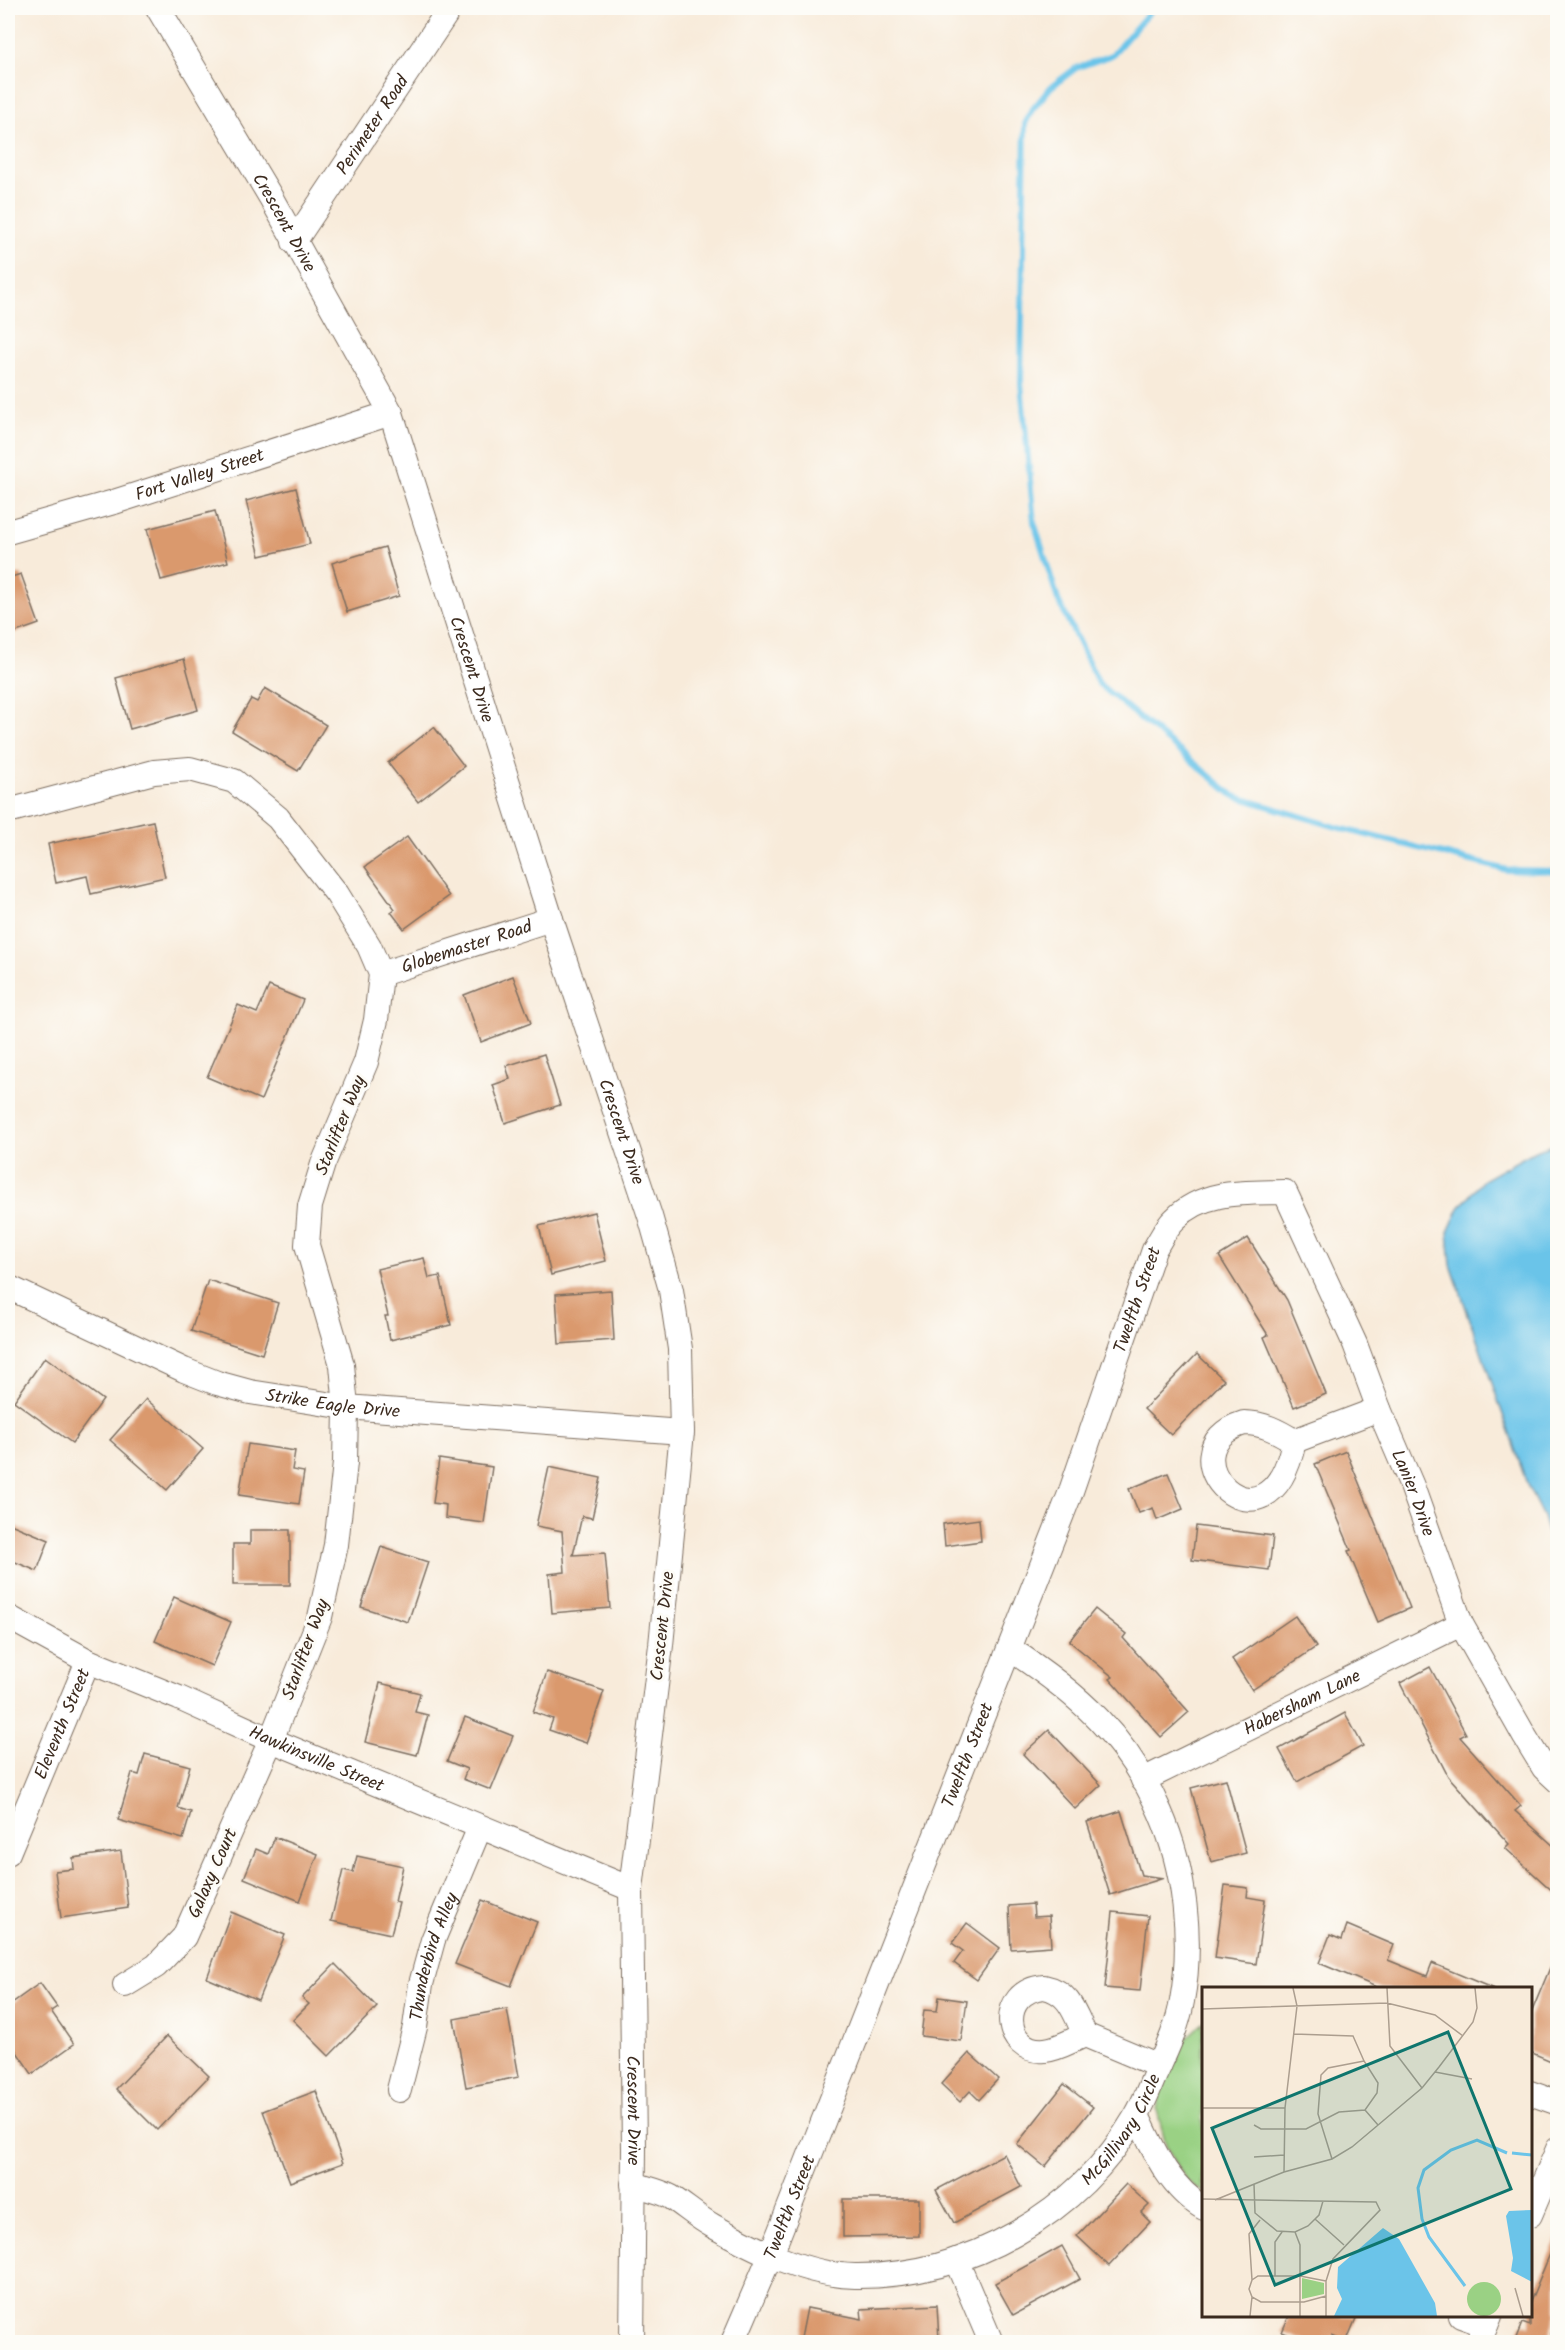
<svg xmlns="http://www.w3.org/2000/svg" width="1565" height="2350" viewBox="0 0 1565 2350" font-family="Kalam,sans-serif">
	<style>
		.green { fill: #9ad184; stroke: #6a7e51; stroke-width: 1.5 }
		.water { fill: #6bc4e9; stroke: #537784; stroke-width: 1.5 }
		.lines { fill: none; stroke-linecap: round; stroke-linejoin: round }
		.stream { stroke: #6bc4e9; stroke-width: 6 }
		.building { fill: #da996d }
		.minor-casing { stroke: #7d6e60; stroke-width: 26 }
		.minor { stroke: #fff; stroke-width: 24 }
		.labels { text-anchor: middle; stroke-width: 6; stroke-linejoin: round; paint-order: stroke }
		.street-label { font-size: 18px; fill: #3b2a1e; stroke: #fdfcf7 }
		.inset-river { fill: none; stroke: #6bc4e9; stroke-width: 3 }
		.inset-road { fill: none; stroke: #ac9e8f; stroke-width: 1.5 }
		.view { fill: #0f766e; fill-opacity: 0.15; stroke: #0f766e; stroke-width: 3 }
		.inset-edge { fill: none; stroke: #3b2a1e; stroke-width: 3 }
	</style>
	<rect width="100%" height="100%" fill="#fdfcf7"/>
	<filter id="ink" filterUnits="userSpaceOnUse"><feTurbulence type="fractalNoise" baseFrequency=".0167" numOctaves="2"/><feDisplacementMap in="SourceGraphic" scale="12" xChannelSelector="R" yChannelSelector="G"/><feConvolveMatrix kernelMatrix="1 2 1 2 8 2 1 2 1" color-interpolation-filters="sRGB"/></filter>
	<filter id="wash" filterUnits="userSpaceOnUse"><feTurbulence type="fractalNoise" baseFrequency=".008" numOctaves="4" result="noise"/><feDisplacementMap in="SourceGraphic" scale="24" xChannelSelector="R" yChannelSelector="G"/><feGaussianBlur stdDeviation="1.35" result="paint"/><feColorMatrix in="noise" values="0 0 0 0 0 0 0 0 0 0 0 0 0 0 0 0 0 1.4 0 .05"/><feComposite in="paint" operator="in"/></filter>
	<g filter="url(#wash)">
		<rect width="100%" height="100%" fill="#f8ebda"/>
		<!-- green -->
		<polygon class="green" points="1203,2022 1203,2192 1186,2180 1166,2146 1157,2110 1164,2073 1177,2047"/>
		<!-- water -->
		<polygon class="water" points="1557,1144 1558,1144 1557,1567 1543,1517 1528,1487 1451,1265 1448,1232 1459,1208 1483,1180 1535,1151"/>
		<g class="lines">
			<!-- stream -->
			<polyline class="stream" points="1153,8 1112,55 1076,68 1051,87 1032,110 1025,124 1021,383 1034,522 1058,600 1099,684 1234,796 1343,829 1507,870 1558,871"/>
		</g>
		<g id="blocks">
			<!-- building -->
			<g class="building">
				<polygon points="296,488 310,544 260,556 246,501"/>
				<polygon points="215,511 228,562 161,580 147,529"/>
				<polygon points="385,547 399,596 347,612 332,563"/>
				<polygon points="21,574 39,624 8,635 8,578"/>
				<polygon points="184,659 198,710 130,729 116,678"/>
				<polygon points="265,688 326,725 298,771 232,731 251,699 257,702"/>
				<polygon points="434,727 464,766 418,802 388,763"/>
				<polygon points="153,821 165,877 91,894 87,876 56,883 48,844"/>
				<polygon points="407,837 449,896 404,929 391,912 395,909 365,867"/>
				<polygon points="513,976 531,1023 481,1042 464,995"/>
				<polygon points="269,986 303,1000 261,1100 207,1077 238,1005 257,1013"/>
				<polygon points="544,1054 560,1105 505,1123 493,1085 510,1079 506,1066"/>
				<polygon points="594,1212 606,1261 551,1275 539,1226"/>
				<polygon points="1248,1238 1287,1300 1326,1394 1294,1407 1264,1337 1268,1335 1219,1256"/>
				<polygon points="424,1258 429,1278 440,1276 451,1325 390,1340 385,1316 388,1316 377,1269"/>
				<polygon points="208,1280 278,1303 262,1354 191,1331"/>
				<polygon points="611,1290 614,1340 559,1344 556,1294"/>
				<polygon points="1197,1354 1224,1380 1171,1435 1144,1409"/>
				<polygon points="45,1357 103,1400 72,1443 14,1401"/>
				<polygon points="146,1399 203,1449 167,1490 110,1440"/>
				<polygon points="248,1444 295,1451 292,1470 304,1472 299,1504 239,1495"/>
				<polygon points="1346,1451 1410,1608 1378,1622 1348,1551 1351,1550 1315,1464"/>
				<polygon points="439,1459 492,1467 484,1523 445,1518 446,1505 433,1503"/>
				<polygon points="549,1467 601,1478 592,1518 582,1516 573,1555 605,1553 610,1608 552,1613 549,1574 565,1572 562,1531 536,1526"/>
				<polygon points="1168,1473 1183,1509 1157,1520 1153,1508 1139,1513 1129,1489"/>
				<polygon points="979,1519 981,1541 945,1546 943,1524"/>
				<polygon points="8,1523 49,1540 37,1571 8,1559"/>
				<polygon points="1196,1526 1273,1536 1269,1570 1192,1560"/>
				<polygon points="250,1530 290,1530 290,1585 233,1585 233,1544 250,1544"/>
				<polygon points="381,1547 428,1562 408,1622 361,1607"/>
				<polygon points="174,1597 231,1622 212,1666 155,1641"/>
				<polygon points="1095,1609 1126,1634 1123,1638 1189,1712 1161,1737 1110,1679 1113,1677 1069,1641"/>
				<polygon points="1295,1616 1316,1647 1252,1690 1232,1659"/>
				<polygon points="1430,1667 1466,1734 1460,1737 1521,1806 1515,1811 1557,1849 1557,1895 1505,1848 1509,1844 1448,1776 1400,1683"/>
				<polygon points="547,1672 604,1691 586,1743 549,1730 553,1719 533,1712"/>
				<polygon points="380,1683 420,1693 415,1712 428,1715 417,1755 365,1742"/>
				<polygon points="1345,1713 1363,1746 1297,1782 1279,1749"/>
				<polygon points="465,1717 513,1736 491,1790 463,1779 467,1769 447,1761"/>
				<polygon points="1049,1730 1101,1785 1075,1809 1023,1754"/>
				<polygon points="145,1754 190,1766 178,1808 191,1812 183,1839 118,1820 132,1773 139,1775"/>
				<polygon points="1226,1779 1246,1853 1211,1862 1191,1788"/>
				<polygon points="1121,1811 1141,1875 1164,1878 1110,1895 1087,1822"/>
				<polygon points="275,1837 318,1854 300,1901 244,1878 256,1849 268,1854"/>
				<polygon points="121,1851 128,1908 61,1918 55,1871 74,1869 73,1858"/>
				<polygon points="357,1856 403,1866 395,1902 399,1903 391,1934 331,1921 343,1870 353,1872"/>
				<polygon points="1225,1885 1248,1888 1247,1897 1265,1900 1256,1964 1215,1958"/>
				<polygon points="482,1900 537,1922 511,1986 455,1964"/>
				<polygon points="1033,1904 1034,1917 1049,1916 1051,1946 1011,1949 1009,1906"/>
				<polygon points="231,1912 285,1935 258,2000 207,1978"/>
				<polygon points="1113,1912 1148,1916 1140,1991 1105,1988"/>
				<polygon points="967,1923 1000,1948 977,1980 954,1963 963,1951 952,1943"/>
				<polygon points="1347,1925 1394,1945 1388,1960 1427,1976 1432,1963 1494,1989 1381,1989 1319,1963 1330,1935 1342,1940"/>
				<polygon points="1557,1951 1557,2043 1551,2061 1530,2052 1530,2016"/>
				<polygon points="335,1964 377,2007 329,2056 293,2020 309,2004 302,1998"/>
				<polygon points="40,1983 57,2007 51,2011 74,2044 32,2074 8,2039 8,2006"/>
				<polygon points="939,1997 967,2001 961,2041 921,2036 924,2010 937,2011"/>
				<polygon points="507,2009 519,2077 466,2087 454,2019"/>
				<polygon points="167,2036 209,2076 157,2130 116,2089"/>
				<polygon points="969,2053 998,2079 979,2100 970,2091 960,2102 941,2084"/>
				<polygon points="1064,2084 1093,2107 1045,2167 1017,2144"/>
				<polygon points="316,2091 343,2163 290,2182 263,2111"/>
				<polygon points="1004,2154 1021,2187 954,2223 936,2190"/>
				<polygon points="1126,2184 1149,2205 1141,2213 1150,2222 1109,2266 1077,2236"/>
				<polygon points="843,2199 919,2199 919,2236 843,2237"/>
				<polygon points="1557,2237 1557,2315 1550,2334 1557,2337 1557,2343 1514,2343 1522,2323 1530,2326 1530,2302"/>
				<polygon points="1062,2246 1080,2279 1013,2315 995,2283"/>
				<polygon points="937,2305 939,2340 845,2343 830,2340 830,2343 800,2343 807,2308 862,2319 861,2309"/>
				<polygon points="1289,2316 1357,2316 1346,2342 1332,2336 1329,2343 1309,2343 1282,2332"/>
			</g>
		</g>
	</g>
	<g filter="url(#ink)">
		<use href="#blocks" fill-opacity="0" stroke="#7d6e60" stroke-width="1.5"/>
		<g class="lines">
			<!-- minor casing -->
			<g class="minor-casing">
				<g id="minor">
					<path id="s1" d="M158,8L270,196L391,413L551,919L650,1216L671,1290L680,1349L682,1432L661,1645L631,1889L634,2149L632,2342"/>
					<path id="s2" d="M294,242L450,8"/>
					<path id="s3" d="M8,532L114,502L391,413"/>
					<polyline points="8,811 154,772 190,769 234,781 278,818 337,894 369,946 381,974 376,1020 366,1062 323,1164 310,1206 307,1245 342,1365 346,1407 345,1463 336,1545 320,1617 271,1740 184,1937 156,1966 125,1985"/>
					<path id="s4" d="M381,974L551,919"/>
					<path id="s5" d="M8,1287L184,1370L217,1383L250,1392L346,1407L682,1432"/>
					<path d="M1244,1423C1263,1423 1278,1431 1294,1441C1268,1568 1157,1450 1244,1423Z"/>
					<polyline points="1294,1441 1379,1409"/>
					<path id="s6" d="M8,1617L88,1661L179,1698L271,1740L631,1889"/>
					<path id="s7" d="M1143,1780L1461,1624"/>
					<path id="s8" d="M8,1853L88,1661"/>
					<path d="M1044,1987C1070,1992 1075,2014 1085,2035C1072,2040 1058,2049 1045,2050C1003,2054 997,1991 1044,1987Z"/>
					<polyline points="1085,2035 1159,2066"/>
					<path id="s9" d="M399,2090L415,2027L421,1984L433,1940L480,1827"/>
					<polyline points="1530,2093 1558,2103"/>
					<path d="M1137,2115C1153,2149 1169,2188 1204,2208"/>
					<path id="s10" d="M633,2184C645,2188 660,2191 671,2197C685,2206 698,2218 713,2226C755,2249 805,2275 855,2276C968,2277 1079,2214 1136,2116C1144,2103 1149,2088 1155,2075C1166,2051 1178,2026 1182,2001C1193,1940 1185,1869 1160,1812C1127,1737 1078,1693 1010,1649"/>
					<polyline points="1530,2215 1558,2149"/>
					<polyline points="956,2260 991,2342"/>
					<polyline points="1461,2316 1486,2325"/>
					<path id="s11" d="M733,2342L771,2254L1070,1494L1154,1250C1160,1240 1166,1227 1175,1219C1204,1189 1247,1193 1285,1192L1355,1344L1379,1409L1412,1486L1461,1624L1525,1737L1544,1768L1558,1781"/>
					<polyline points="1479,2342 1490,2316"/>
				</g>
			</g>
			<!-- minor -->
			<use href="#minor" class="minor"/>
		</g>
	</g>
	<g class="labels">
		<!-- street labels -->
		<g class="street-label">
			<text dy="6" stroke="none"><textPath href="#s2" startOffset="141">Perimeter Road</textPath></text>
			<text dy="6" stroke="none"><textPath href="#s1" startOffset="249">Crescent Drive</textPath></text>
			<text dy="6" stroke="none"><textPath href="#s3" startOffset="200">Fort Valley Street</textPath></text>
			<text dy="6" stroke="none"><textPath href="#s1" startOffset="736">Crescent Drive</textPath></text>
			<text dy="6" stroke="none"><textPath href="#s4" startOffset="90">Globemaster Road</textPath></text>
			<text transform="translate(340 1125) rotate(-68)" y="6">Starlifter Way</text>
			<text dy="6" stroke="none"><textPath href="#s1" startOffset="1222">Crescent Drive</textPath></text>
			<text dy="6" stroke="none"><textPath href="#s11" startOffset="1118">Twelfth Street</textPath></text>
			<text dy="6" stroke="none"><textPath href="#s5" startOffset="348">Strike Eagle Drive</textPath></text>
			<text dy="6" stroke="none"><textPath href="#s11" startOffset="1652">Lanier Drive</textPath></text>
			<text transform="translate(662 1626) rotate(-84)" y="6">Crescent Drive</text>
			<text transform="translate(305 1649) rotate(-70)" y="6">Starlifter Way</text>
			<text dy="6" stroke="none"><textPath href="#s7" startOffset="177">Habersham Lane</textPath></text>
			<text dy="6" stroke="none"><textPath href="#s8" startOffset="140">Eleventh Street</textPath></text>
			<text dy="6" stroke="none"><textPath href="#s11" startOffset="632">Twelfth Street</textPath></text>
			<text dy="6" stroke="none"><textPath href="#s6" startOffset="340">Hawkinsville Street</textPath></text>
			<text transform="translate(212 1873) rotate(-66)" y="6">Galaxy Court</text>
			<text dy="6" stroke="none"><textPath href="#s9" startOffset="138">Thunderbird Alley</textPath></text>
			<text dy="6" stroke="none"><textPath href="#s1" startOffset="2212">Crescent Drive</textPath></text>
			<text dy="6" stroke="none"><textPath href="#s10" startOffset="562">McGillivary Circle</textPath></text>
			<text dy="6" stroke="none"><textPath href="#s11" startOffset="146">Twelfth Street</textPath></text>
		</g>
	</g>
	<!-- overview -->
	<g transform="translate(1202 1987)">
		<rect width="330" height="330" fill="#f8ebda"/>
		<path d="M100,291L122,296V307L100,312ZM265 312a17 17 0 1 1 34 0a17 17 0 1 1-34 0Z" fill="#9ad184"/>
		<path d="M330,223V295L309,284L311,271L304,229L307,224ZM181,241L197,252L233,316L235,329H132L140,312L135,301L136,280Z" fill="#6bc4e9"/>
		<path class="inset-river" d="M310,166L330,168M263,299L227,250L220,232L216,201L222,183L249,163L275,153L305,166"/>
		<path class="inset-road" d="M185,1L188,59L220,101M0,22L185,16L233,28L261,49M233,85L270,92M0,121H83M163,123L176,138M52,138L59,142H104L137,125L163,123L175,106L176,96L162,74L151,49L92,47M52,170L82,168M130,172L116,127L119,88L126,81L162,74M82,185L83,121L95,19L91,1M52,197L53,226L75,244L93,245L106,239L117,228L121,214M0,212L174,215L178,223L131,272L124,294V329M13,213L82,185L130,172L150,160L220,101L237,80L271,35L275,21L273,1M113,232L142,258M93,245L98,258V329M73,289V255L80,245M50,293L47,247L58,233M313,301L321,329M124,309L102,315H59L50,310L47,302L50,293L56,289H98L124,294M48,329L50,310"/>
		<path class="view" d="M246,45L309,202L73,298L10,141Z"/>
		<rect width="330" height="330" class="inset-edge"/>
	</g>
	<!-- margin -->
	<rect width="1565" height="2350" fill="none" stroke="#fdfcf7" stroke-width="30"/>
</svg>
